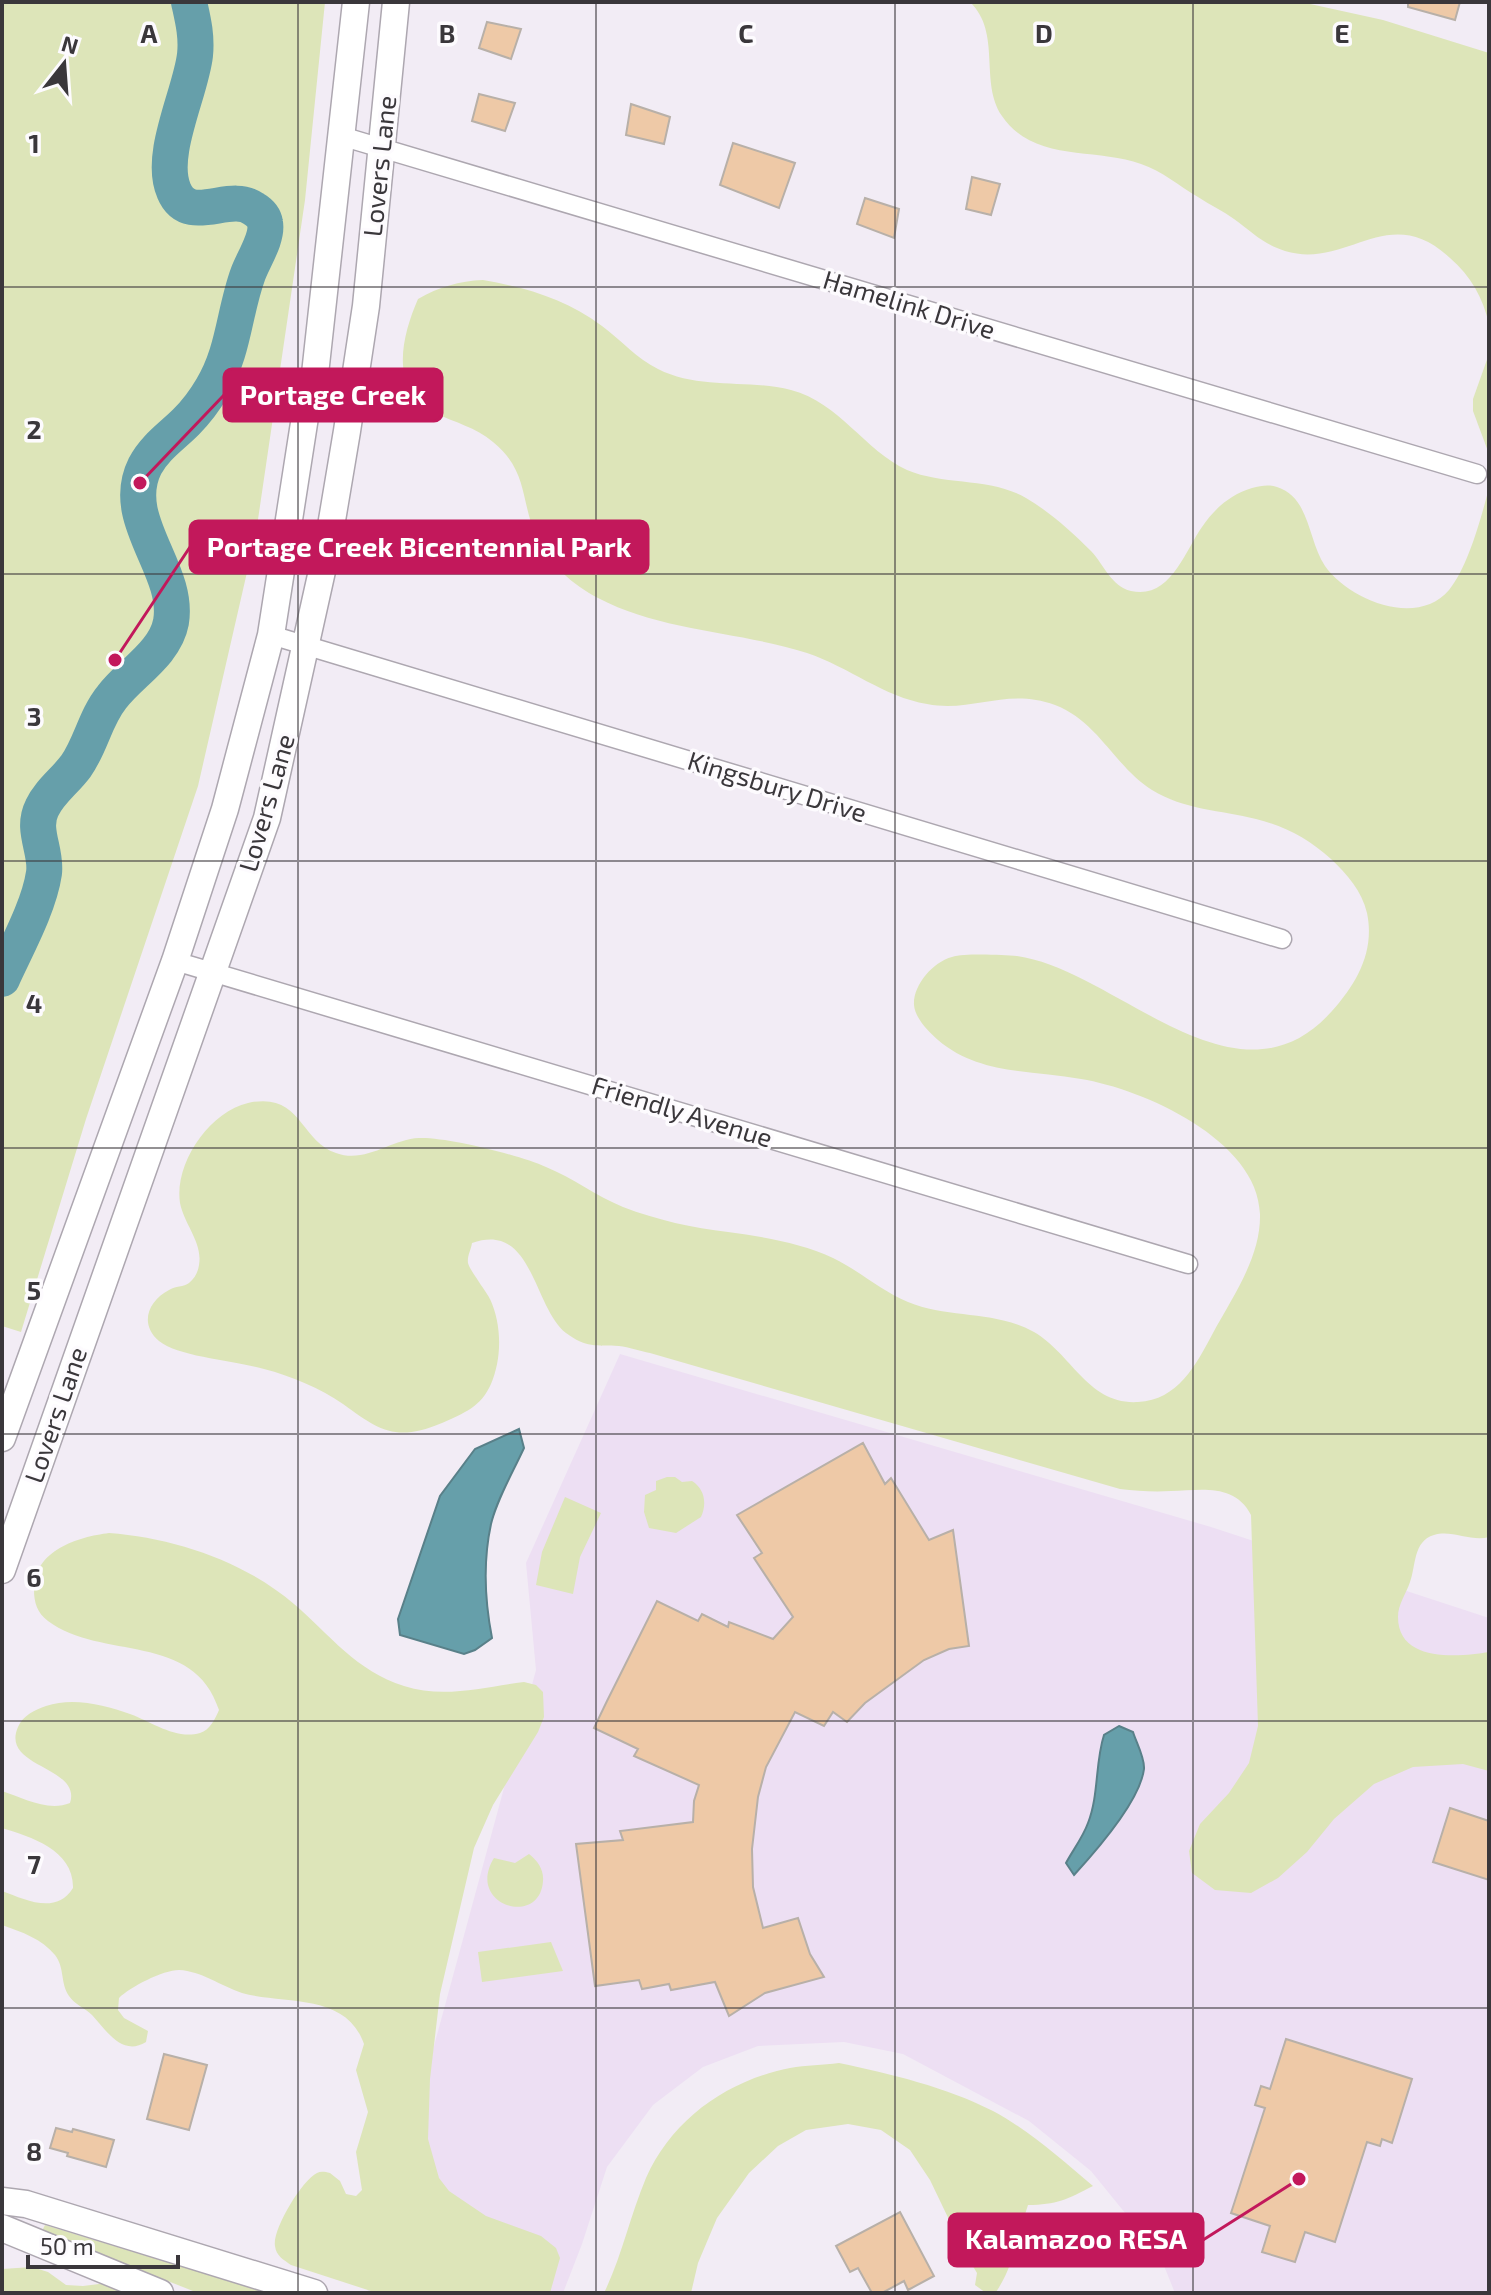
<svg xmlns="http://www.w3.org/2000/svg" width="1491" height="2295" viewBox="0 0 1491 2295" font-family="'Exo 2',sans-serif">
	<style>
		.education { fill: #eddff3 }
		.green { fill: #dde5b9 }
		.water { fill: #669faa; stroke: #598089; stroke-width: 2 }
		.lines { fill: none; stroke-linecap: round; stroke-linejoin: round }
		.river { stroke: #669faa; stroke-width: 36 }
		.building { fill: #eec9a7; stroke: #b8b0a8; stroke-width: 2 }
		.street-casing { stroke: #ada7b0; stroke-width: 21 }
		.secondary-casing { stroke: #ada7b0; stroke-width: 29 }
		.street { stroke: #fff; stroke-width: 18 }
		.secondary { stroke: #fff; stroke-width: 26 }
		.grid { fill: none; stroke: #3a373b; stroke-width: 2; stroke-opacity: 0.55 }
		.labels { text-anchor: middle; stroke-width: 7; stroke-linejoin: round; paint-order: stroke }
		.street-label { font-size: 26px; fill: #3a373b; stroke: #fdfbfe }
		.grid-label { font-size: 26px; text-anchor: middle; font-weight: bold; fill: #3a373b; stroke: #fdfbfe; stroke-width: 7; stroke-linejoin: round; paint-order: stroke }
		.leader { fill: none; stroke: #c2185b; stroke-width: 3 }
		.callout-dot { fill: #c2185b; stroke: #fdfbfe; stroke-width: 3 }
		.callout { fill: #c2185b; stroke: #c2185b; stroke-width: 3 }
		.callout-label { font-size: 28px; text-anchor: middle; font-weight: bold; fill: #fff }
	</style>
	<rect width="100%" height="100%" fill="#f2ecf5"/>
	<!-- education -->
	<polygon class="education" points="620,1354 1211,1527 1489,1618 1489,2293 1175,2293 1160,2256 1091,2171 1029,2121 903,2054 844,2042 758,2046 703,2067 653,2105 607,2167 582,2244 563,2293 367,2293 536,1670 526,1563"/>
	<!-- green -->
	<g class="green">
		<polygon points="2,2 325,2 305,200 256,533 198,786 86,1119 21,1332 2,1326"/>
		<path d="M970,2H1301L1383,20L1489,53V324C1483,298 1471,276 1450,258C1388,200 1348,270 1285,251C1263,244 1252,232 1234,219C1223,211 1210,205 1198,197C1179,186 1162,171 1141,164C1095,147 1034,163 1002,116C979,82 1002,33 970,2Z"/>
		<path d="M483,280C527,288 566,299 602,326C621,340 637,359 658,369C699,390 748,379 791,390C840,403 864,450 907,470C945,486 990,477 1026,498C1050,512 1072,532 1091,551C1105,566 1111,586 1131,591C1170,600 1185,551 1202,527C1214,509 1231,494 1252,488C1261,486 1268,484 1277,487C1310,497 1308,541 1325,566C1349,600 1417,628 1449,590C1468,567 1481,518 1489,488V1537C1471,1542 1451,1529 1434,1535C1413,1541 1416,1566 1410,1582C1406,1594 1398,1604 1398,1617C1398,1663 1460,1657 1489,1652V1771L1463,1764L1413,1767L1374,1784L1334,1819L1307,1852L1278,1878L1251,1893L1215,1890L1192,1873L1189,1851L1200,1824L1229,1793L1249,1763L1258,1726L1251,1515C1235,1483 1201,1490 1171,1491C1154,1492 1137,1491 1120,1489L650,1353C640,1351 629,1347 619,1346C596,1345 586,1348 566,1333C533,1307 533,1221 472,1243C471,1250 467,1256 468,1263C469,1269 488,1294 490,1299C502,1325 502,1358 491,1384C481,1407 464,1413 442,1423C396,1442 380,1431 343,1404C320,1388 291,1376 264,1369C238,1361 178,1357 159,1341C139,1324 148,1301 169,1290C175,1286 184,1287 189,1283C195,1278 198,1272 199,1265C203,1243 184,1224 180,1203C174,1164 209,1112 248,1103C301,1091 300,1141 336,1153C366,1164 391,1139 419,1138C448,1137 519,1155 546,1167C573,1178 596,1196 623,1207C657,1220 693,1228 728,1232C764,1237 801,1243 833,1258C860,1271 881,1291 908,1302C949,1319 995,1310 1034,1332C1072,1354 1088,1405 1138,1402C1178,1400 1196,1365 1213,1333C1233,1296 1261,1257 1260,1214C1258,1140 1143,1089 1081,1079C1031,1070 979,1075 938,1040C928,1031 915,1018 914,1005C913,985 933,962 952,957C965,953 1003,955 1017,956C1117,970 1237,1118 1332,1011C1357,983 1375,951 1367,913C1362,891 1347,874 1331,859C1309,839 1285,826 1256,819C1221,810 1184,810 1152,790C1114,766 1099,722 1055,705C1006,687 973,713 927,704C884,697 849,667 807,653C739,631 663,632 598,598C573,585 549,564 537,538C520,502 529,471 493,442C475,427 456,423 435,413C389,391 401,338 418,299C439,287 459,281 483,280Z"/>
		<polygon points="1489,354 1489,454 1473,411 1473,399"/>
		<path d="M667,1477H675L682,1482L692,1481C705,1489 707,1504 701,1517L676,1533L649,1528L644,1512L645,1495L656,1490V1481Z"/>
		<polygon points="565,1497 601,1513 580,1557 573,1594 536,1585 542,1552"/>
		<path d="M109,1533C174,1538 244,1561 294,1604C330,1635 356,1671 404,1686C444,1699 484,1687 524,1682L536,1685L543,1692L544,1717L538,1732L493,1805L474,1848L440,1994L430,2079L428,2139L439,2178L449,2191L486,2216L541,2236L556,2248L560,2258L550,2293H377L291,2265C284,2260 276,2256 275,2246C272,2230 302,2180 317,2173C321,2171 325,2172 330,2173L340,2181L346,2194L356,2196L362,2190L356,2152L368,2112L356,2070L364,2044C346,1992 284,2005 242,1993C221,1986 201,1971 179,1970C163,1970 130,1987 119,1998L118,2010L124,2018L148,2031L146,2042C122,2057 106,2030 92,2015C85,2008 75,2005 69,1996C60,1983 65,1968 55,1955C42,1939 22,1932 2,1925V1891C26,1900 56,1915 73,1888C74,1850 31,1837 2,1828V1791C23,1798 48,1812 70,1803C82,1766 0,1768 18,1727C23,1715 35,1710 46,1706C73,1697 105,1705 130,1714C152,1722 176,1740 200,1733C210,1730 215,1719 219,1710C194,1631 101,1661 48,1621C37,1613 34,1602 34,1590C34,1550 78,1537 109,1533Z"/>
		<path d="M529,1854C538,1861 544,1870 543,1881C540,1928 465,1905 494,1858L515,1863Z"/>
		<polygon points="551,1942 563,1971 482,1982 478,1952"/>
		<path d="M839,2063C891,2074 946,2087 993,2111C1030,2131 1061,2159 1093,2186C1068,2199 1056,2205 1028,2205C1018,2234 1014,2266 996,2292L986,2293L975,2285L977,2273L965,2253L930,2180L910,2150L881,2130L848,2124L806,2130L778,2146L749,2173L717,2218L698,2263L691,2293H604C622,2256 630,2216 646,2178C672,2119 728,2080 790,2068C806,2065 823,2065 839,2063Z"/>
		<polygon points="45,2225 269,2293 198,2293 42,2231"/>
		<polygon points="32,2267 48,2272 66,2285 83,2286 107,2283 131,2293 2,2293 2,2269"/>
	</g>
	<!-- water -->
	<g class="water">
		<path d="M519,1429L524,1448C513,1472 497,1499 491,1524C483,1561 485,1602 492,1638L475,1650L464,1654L400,1635L398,1619L440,1496L475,1449Z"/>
		<path d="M1119,1726L1133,1732C1136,1742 1145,1758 1144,1769C1140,1801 1096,1851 1074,1875L1066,1863C1073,1850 1083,1837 1088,1823C1099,1795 1095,1763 1104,1735Z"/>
	</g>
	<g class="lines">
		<!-- river -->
		<path class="river" d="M2,979C16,948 39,907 44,873C47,851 31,830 42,808C50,791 65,781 76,766C91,745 95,718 112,697C130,673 165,654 171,622C180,569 118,520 145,466C155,447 172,436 186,422C196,412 205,400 212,388C234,352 234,312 248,274C253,260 268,238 265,223C264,217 259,212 254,209C230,191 189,227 174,191C158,155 191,92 195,55C197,36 193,20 189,2"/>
	</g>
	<!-- building -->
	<g class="building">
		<polygon points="1408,2 1460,2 1455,20 1408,7"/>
		<polygon points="487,22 521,29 511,59 479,48"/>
		<polygon points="479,94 515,103 505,131 472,121"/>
		<polygon points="631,104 670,117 664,144 626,135"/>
		<polygon points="733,143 795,163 779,208 720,185"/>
		<polygon points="972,177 1000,184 991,215 966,209"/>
		<polygon points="865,198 899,209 894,238 857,224"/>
		<polygon points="863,1443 885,1484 891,1478 929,1540 953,1530 969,1646 949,1649 924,1660 865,1703 847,1722 833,1712 824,1726 795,1712 766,1767 758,1797 752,1849 753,1887 763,1928 798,1918 810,1954 824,1977 765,1993 729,2016 715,1982 671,1990 669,1984 642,1989 639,1980 595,1986 576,1844 623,1840 620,1831 693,1822 694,1801 699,1785 634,1756 638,1749 594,1728 607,1701 657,1601 698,1621 702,1614 728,1627 729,1622 773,1639 793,1617 754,1558 762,1553 737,1515"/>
		<polygon points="1450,1808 1489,1821 1489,1880 1433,1862"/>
		<polygon points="1286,2039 1412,2079 1392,2143 1382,2139 1380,2146 1367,2142 1335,2242 1305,2232 1295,2262 1262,2252 1270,2226 1231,2213 1265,2108 1255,2105 1261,2086 1270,2089"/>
		<polygon points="164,2054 207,2065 189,2130 147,2119"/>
		<polygon points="56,2128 72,2132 73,2129 114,2140 106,2167 67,2156 68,2153 50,2148"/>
		<polygon points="900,2212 934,2276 908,2290 904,2281 882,2293 872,2293 858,2268 850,2272 836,2246"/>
	</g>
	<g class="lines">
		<!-- street casing -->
		<g class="street-casing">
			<g id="street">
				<polyline points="341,136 1477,474"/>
				<polyline points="271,635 1282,939"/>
				<polyline points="175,961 1188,1264"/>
			</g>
		</g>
		<!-- secondary casing -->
		<g class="secondary-casing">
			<g id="secondary">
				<polyline points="2,1438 175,961 225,809 271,635 307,404 314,383 356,2"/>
				<polyline points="2,1570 267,818 328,544 347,431 366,306 396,2"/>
				<polyline points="2,2201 26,2204 314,2293"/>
				<polyline points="2,2228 160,2293"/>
			</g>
		</g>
		<!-- street -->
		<use href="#street" class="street"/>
		<!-- secondary -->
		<use href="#secondary" class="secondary"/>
	</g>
	<!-- grid -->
	<path class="grid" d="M298,2V2293M596,2V2293M895,2V2293M1193,2V2293M2,287H1489M2,574H1489M2,861H1489M2,1148H1489M2,1434H1489M2,1721H1489M2,2008H1489"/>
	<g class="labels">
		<!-- street labels -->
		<g class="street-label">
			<text transform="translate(380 166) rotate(-84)" y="9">Lovers Lane</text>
			<text transform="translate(909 305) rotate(17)" y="9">Hamelink Drive</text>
			<text transform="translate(777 787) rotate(17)" y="9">Kingsbury Drive</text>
			<text transform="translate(267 803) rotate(-74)" y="9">Lovers Lane</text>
			<text transform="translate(682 1112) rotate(17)" y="9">Friendly Avenue</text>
			<text transform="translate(56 1415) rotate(-71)" y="9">Lovers Lane</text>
		</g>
	</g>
	<g class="grid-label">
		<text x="149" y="43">A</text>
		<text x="447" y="43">B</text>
		<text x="746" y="43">C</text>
		<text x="1044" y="43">D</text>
		<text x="1342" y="43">E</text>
		<text x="34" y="153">1</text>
		<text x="34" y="439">2</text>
		<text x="34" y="726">3</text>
		<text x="34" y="1013">4</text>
		<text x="34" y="1300">5</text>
		<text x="34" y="1587">6</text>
		<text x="34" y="1874">7</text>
		<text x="34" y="2161">8</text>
	</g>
	<!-- callouts -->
	<path class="leader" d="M140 483L224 395M115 660L190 547M1299 2179L1203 2240"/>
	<g class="callout-dot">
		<circle cx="140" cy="483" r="8"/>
		<circle cx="115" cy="660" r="8"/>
		<circle cx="1299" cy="2179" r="8"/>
	</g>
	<g class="callout">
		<rect x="224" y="369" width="218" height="52" rx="8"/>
		<rect x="190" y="521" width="458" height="52" rx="8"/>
		<rect x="949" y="2214" width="254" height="52" rx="8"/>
	</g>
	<g class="callout-label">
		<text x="333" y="405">Portage Creek</text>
		<text x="419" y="557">Portage Creek Bicentennial Park</text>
		<text x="1076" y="2249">Kalamazoo RESA</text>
	</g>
	<!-- border -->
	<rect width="1491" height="2295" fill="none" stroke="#3a373b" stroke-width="8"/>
	<!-- north arrow -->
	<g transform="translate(64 64) rotate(17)" stroke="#fdfbfe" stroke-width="6" paint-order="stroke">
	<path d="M0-6L14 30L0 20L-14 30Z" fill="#3a373b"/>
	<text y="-12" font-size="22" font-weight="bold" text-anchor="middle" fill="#3a373b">N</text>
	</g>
	<!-- scale -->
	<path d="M28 2255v12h150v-12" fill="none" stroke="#3a373b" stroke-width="4"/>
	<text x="40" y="2255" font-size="24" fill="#3a373b" stroke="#fdfbfe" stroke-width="6" paint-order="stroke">50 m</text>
</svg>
